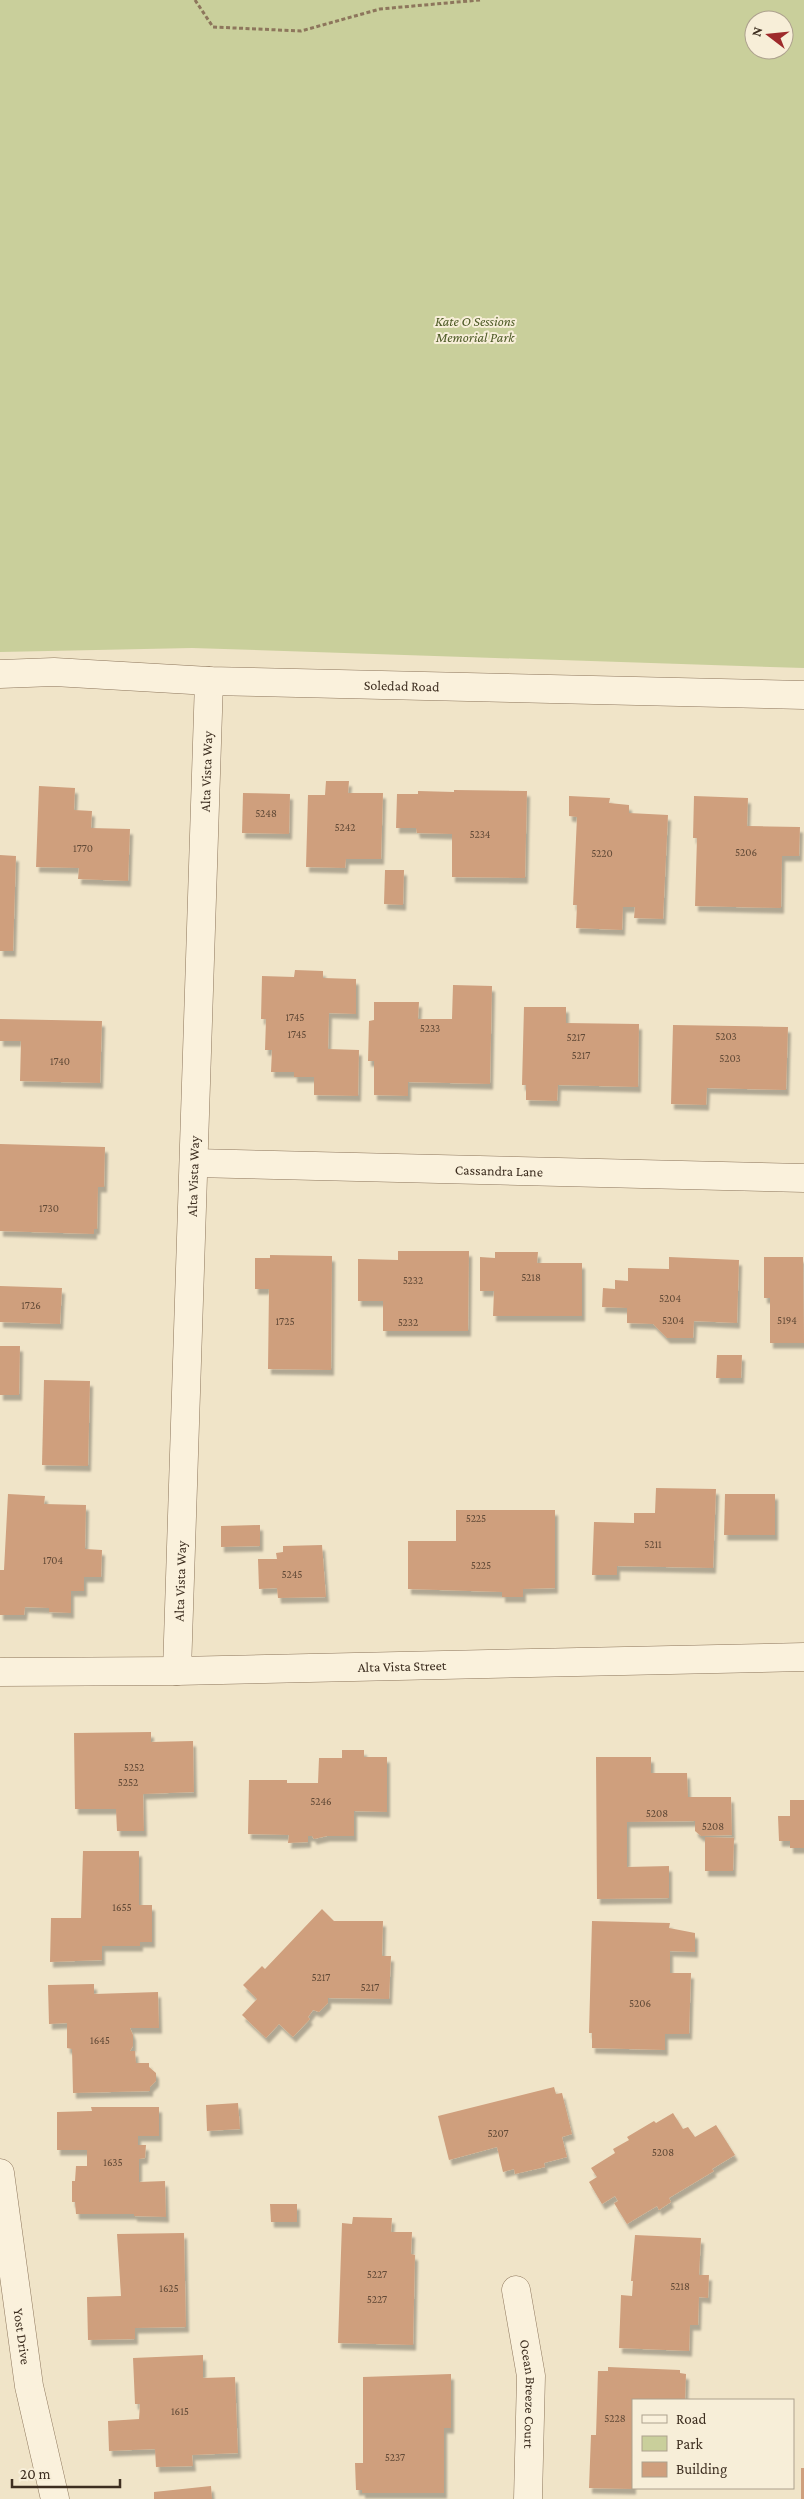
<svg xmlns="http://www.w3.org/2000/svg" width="804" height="2499" viewBox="0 0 804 2499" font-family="'Crimson Pro',serif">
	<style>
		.green { fill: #c9cf9b; fill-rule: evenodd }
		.building { fill: #cf9f7d; filter: url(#shadow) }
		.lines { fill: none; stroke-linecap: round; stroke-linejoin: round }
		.minor-casing { stroke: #8d765c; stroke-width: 29 }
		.tertiary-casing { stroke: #8d765c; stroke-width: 29 }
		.path { stroke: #8d765c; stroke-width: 3; stroke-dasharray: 4 2.5; stroke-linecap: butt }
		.minor { stroke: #faf1dc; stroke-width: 28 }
		.tertiary { stroke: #faf1dc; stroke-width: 28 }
		.labels { text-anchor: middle; stroke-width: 4; stroke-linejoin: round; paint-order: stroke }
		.number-label { font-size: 11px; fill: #624a37 }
		.park-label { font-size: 14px; font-style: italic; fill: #4d5a26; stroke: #f7eed8 }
		.street-label { font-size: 14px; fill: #3d2e20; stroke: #f7eed8 }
	</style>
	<defs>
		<filter id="shadow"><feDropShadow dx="3" dy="5.5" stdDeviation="1" flood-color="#0004"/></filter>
	</defs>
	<rect width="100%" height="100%" fill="#f0e4c8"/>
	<!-- green -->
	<path class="green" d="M0,0H804V668L192,648L0,652ZM754,20H784V50H754Z"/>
	<!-- building -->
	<g class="building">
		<polygon points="326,781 349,781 348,793 383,793 381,859 346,859 345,868 306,867 308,795 325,795"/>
		<polygon points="39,786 75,788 74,810 92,811 91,828 130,829 128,881 78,879 79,868 36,867"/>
		<polygon points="454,790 527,791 525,878 452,877 452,834 417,833 416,828 396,828 397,794 418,794 418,791 454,792"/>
		<polygon points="243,793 290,794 289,834 242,833"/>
		<polygon points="569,796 610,798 609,803 629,805 629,813 668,815 663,919 634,918 635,907 623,907 622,930 576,928 577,905 573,905 577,817 569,816"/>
		<polygon points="694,796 748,798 747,826 800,827 799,856 782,856 781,908 695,906 697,838 693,838"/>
		<polygon points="0,855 16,856 13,951 0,951"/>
		<polygon points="385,870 404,870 403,905 384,904"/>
		<polygon points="295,970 323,971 323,978 356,979 356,1014 329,1013 328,1049 359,1050 358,1096 314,1095 314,1077 294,1077 294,1072 271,1072 272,1050 265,1050 266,1019 261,1019 262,976 294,977"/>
		<polygon points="453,985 492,986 490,1084 408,1082 408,1096 374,1095 374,1061 368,1061 369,1021 374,1020 374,1002 419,1002 418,1019 452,1019"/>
		<polygon points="524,1007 566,1007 566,1023 639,1024 638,1087 558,1085 557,1101 526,1100 526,1085 522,1085"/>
		<polygon points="0,1019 102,1021 100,1083 20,1081 21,1041 0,1041"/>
		<polygon points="673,1025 788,1027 786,1090 707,1088 706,1105 671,1104"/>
		<polygon points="0,1144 105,1147 104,1187 98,1187 97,1229 94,1229 94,1234 0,1231"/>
		<polygon points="398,1251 469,1251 468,1331 383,1331 383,1301 358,1301 358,1259 398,1260"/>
		<polygon points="495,1252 538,1252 537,1263 582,1263 582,1316 493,1316 494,1291 480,1291 480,1257 495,1258"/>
		<polygon points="270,1255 332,1256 331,1370 268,1369 269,1289 255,1289 255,1258 270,1258"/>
		<polygon points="669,1257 739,1260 737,1323 694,1321 693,1338 667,1338 653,1324 627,1323 627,1308 602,1307 603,1288 615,1289 615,1280 628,1281 628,1268 669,1269"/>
		<polygon points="764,1257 803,1257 804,1343 770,1343 770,1298 764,1298"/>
		<polygon points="0,1286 62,1288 60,1324 0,1322"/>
		<polygon points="0,1346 20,1346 19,1395 0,1395"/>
		<polygon points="717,1355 742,1355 741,1378 716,1378"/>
		<polygon points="44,1380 90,1381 88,1466 42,1465"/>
		<polygon points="656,1488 716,1489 713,1568 617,1566 617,1575 592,1575 594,1522 634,1523 634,1513 655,1513"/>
		<polygon points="8,1494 45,1496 44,1504 86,1505 85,1549 102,1550 101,1577 84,1577 84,1591 71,1591 71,1613 49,1612 49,1608 25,1607 24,1615 0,1615 0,1570 4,1570"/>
		<polygon points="725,1494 775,1494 775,1535 724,1535"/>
		<polygon points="456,1510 555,1510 555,1588 523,1589 523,1597 502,1597 502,1592 408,1589 408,1541 456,1541"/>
		<polygon points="260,1525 260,1546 221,1547 221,1526"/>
		<polygon points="322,1545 326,1597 278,1598 277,1588 259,1589 258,1559 277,1559 276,1553 283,1552 283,1546"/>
		<polygon points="151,1732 151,1742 193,1741 194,1792 143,1794 144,1831 117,1831 116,1809 75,1809 74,1733"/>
		<polygon points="342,1750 364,1750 364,1757 387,1757 387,1812 354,1811 354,1836 327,1836 314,1839 312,1836 308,1836 308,1842 288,1843 289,1835 248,1834 249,1780 287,1780 287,1783 318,1783 319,1758 342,1758"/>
		<polygon points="596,1757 651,1757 651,1773 687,1773 688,1797 731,1797 732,1835 701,1836 695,1831 695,1821 627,1822 627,1867 669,1866 669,1898 597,1899"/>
		<polygon points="790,1800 804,1800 804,1848 790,1848 790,1841 779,1841 778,1816 790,1816"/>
		<polygon points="705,1837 734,1838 733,1871 705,1871"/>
		<polygon points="83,1851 139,1851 139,1905 152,1905 152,1942 140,1942 140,1946 102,1946 102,1960 50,1962 51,1918 81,1918"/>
		<polygon points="322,1909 334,1921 383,1921 382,1956 391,1956 389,1999 328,1998 328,2003 319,2012 313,2010 308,2017 310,2019 293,2037 279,2024 266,2038 242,2015 257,1999 243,1985 262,1966 265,1969"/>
		<polygon points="592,1921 670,1923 669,1928 695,1933 695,1952 670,1951 670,1973 691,1973 689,2034 665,2034 665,2050 592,2048 592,2033 589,2033"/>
		<polygon points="94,1984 94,1994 158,1992 159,2028 130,2028 133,2035 133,2046 130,2051 135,2051 136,2063 149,2063 149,2067 156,2073 156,2081 150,2087 150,2091 73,2093 72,2049 67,2048 67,2023 49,2024 48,1985"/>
		<polygon points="554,2087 556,2094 562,2093 572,2134 562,2137 567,2157 544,2163 545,2167 515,2174 514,2169 503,2172 497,2147 449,2160 438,2116"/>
		<polygon points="238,2103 240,2129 207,2131 206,2105"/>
		<polygon points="91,2107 159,2107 159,2136 138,2136 138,2145 146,2145 145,2158 139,2159 139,2182 165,2181 166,2217 134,2216 134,2214 76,2214 75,2202 72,2202 72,2181 75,2181 76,2166 87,2166 87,2150 57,2150 57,2112 92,2111"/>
		<polygon points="673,2113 683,2129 688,2127 695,2137 716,2125 735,2155 712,2169 714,2171 669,2198 671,2202 659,2210 657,2206 627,2224 614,2203 618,2201 615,2196 602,2204 589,2182 597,2177 591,2168 615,2153 613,2149 629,2140 627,2137 654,2121 656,2123"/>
		<polygon points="270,2204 297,2204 297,2222 271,2222"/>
		<polygon points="353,2217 392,2218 391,2232 412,2232 411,2254 415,2255 413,2345 338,2343 342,2223 352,2224"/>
		<polygon points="184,2233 186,2327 135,2328 135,2339 88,2340 87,2297 121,2296 117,2234"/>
		<polygon points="635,2235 701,2238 699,2275 709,2275 708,2298 699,2297 698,2325 690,2325 689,2351 619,2348 621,2295 632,2296 633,2281 631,2281"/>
		<polygon points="203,2355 203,2378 235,2377 238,2453 192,2455 193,2466 156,2467 155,2449 109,2451 108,2421 139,2419 140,2404 135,2404 133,2358"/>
		<polygon points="608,2367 680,2370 680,2373 686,2374 685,2400 633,2400 633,2489 589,2488 591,2435 596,2435 598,2371 608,2371"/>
		<polygon points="451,2374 451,2428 444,2428 444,2493 362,2493 362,2490 356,2490 355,2463 363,2463 363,2377"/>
		<rect x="801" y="2468" width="3" height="31"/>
		<polygon points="211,2486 212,2499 154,2499 154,2492"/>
	</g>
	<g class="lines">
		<!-- minor casing -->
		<g class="minor-casing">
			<g id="minor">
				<path id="s1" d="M194,1163L804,1178"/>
				<path id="s2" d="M177,1671L209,681"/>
				<path id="s3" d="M0,1672L177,1671L804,1657"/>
				<path id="s4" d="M0,2173L29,2386L55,2499"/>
				<path id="s5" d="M516,2290L531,2376L528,2499"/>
			</g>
		</g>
		<!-- tertiary casing -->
		<g class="tertiary-casing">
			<g id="tertiary">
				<path id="s6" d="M0,674L54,672L209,681L804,695"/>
			</g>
		</g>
		<!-- path -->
		<polyline class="path" points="195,0 213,27 301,31 380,9 480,0"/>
		<!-- minor -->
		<use href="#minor" class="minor"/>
		<!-- tertiary -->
		<use href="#tertiary" class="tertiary"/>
	</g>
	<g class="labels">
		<!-- number labels -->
		<g class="number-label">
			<text x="266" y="817">5248</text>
			<text x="345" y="831">5242</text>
			<text x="480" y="838">5234</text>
			<text x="83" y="852">1770</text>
			<text x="746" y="856">5206</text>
			<text x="602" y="857">5220</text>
			<text x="295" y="1021">1745</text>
			<text x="430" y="1032">5233</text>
			<text x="297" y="1038">1745</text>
			<text x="726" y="1040">5203</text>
			<text x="576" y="1041">5217</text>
			<text x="581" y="1059">5217</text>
			<text x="730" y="1062">5203</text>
			<text x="60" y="1065">1740</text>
			<text x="49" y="1212">1730</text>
			<text x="531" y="1281">5218</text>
			<text x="413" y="1284">5232</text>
			<text x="670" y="1302">5204</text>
			<text x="31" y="1309">1726</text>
			<text x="673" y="1324">5204</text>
			<text x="787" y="1324">5194</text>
			<text x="285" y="1325">1725</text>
			<text x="408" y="1326">5232</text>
			<text x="476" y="1522">5225</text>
			<text x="653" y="1548">5211</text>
			<text x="53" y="1564">1704</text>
			<text x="481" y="1569">5225</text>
			<text x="292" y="1578">5245</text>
			<text x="134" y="1771">5252</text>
			<text x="128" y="1786">5252</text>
			<text x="321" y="1805">5246</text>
			<text x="657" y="1817">5208</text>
			<text x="713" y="1830">5208</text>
			<text x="122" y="1911">1655</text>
			<text x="321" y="1981">5217</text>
			<text x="370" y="1991">5217</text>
			<text x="640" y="2007">5206</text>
			<text x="100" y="2044">1645</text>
			<text x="498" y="2137">5207</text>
			<text x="663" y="2156">5208</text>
			<text x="113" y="2166">1635</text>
			<text x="377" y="2278">5227</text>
			<text x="680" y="2290">5218</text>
			<text x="169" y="2292">1625</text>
			<text x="377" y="2303">5227</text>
			<text x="180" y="2415">1615</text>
			<text x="615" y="2422">5228</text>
			<text x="395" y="2461">5237</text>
		</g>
		<!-- park labels -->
		<g class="park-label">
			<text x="475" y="326">Kate O Sessions<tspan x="475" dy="16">Memorial Park</tspan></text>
		</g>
		<!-- street labels -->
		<g class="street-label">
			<text dy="5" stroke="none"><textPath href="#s6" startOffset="402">Soledad Road</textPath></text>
			<text dy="5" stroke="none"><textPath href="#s2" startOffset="900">Alta Vista Way</textPath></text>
			<text dy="5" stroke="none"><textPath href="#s1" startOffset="305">Cassandra Lane</textPath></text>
			<text dy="5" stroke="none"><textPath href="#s2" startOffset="495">Alta Vista Way</textPath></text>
			<text dy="5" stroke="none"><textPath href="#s2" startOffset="90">Alta Vista Way</textPath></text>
			<text dy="5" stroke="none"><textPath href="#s3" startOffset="402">Alta Vista Street</textPath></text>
			<text dy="5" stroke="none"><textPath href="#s4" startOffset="165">Yost Drive</textPath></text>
			<text dy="5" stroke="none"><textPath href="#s5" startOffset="105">Ocean Breeze Court</textPath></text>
		</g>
	</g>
	<!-- legend -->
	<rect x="632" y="2399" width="162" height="90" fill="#f7eed8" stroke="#ada18e"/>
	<rect x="642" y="2415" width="25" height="8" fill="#faf1dc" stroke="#ada18e"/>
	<text x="676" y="2424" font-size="15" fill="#3d2e20">Road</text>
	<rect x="642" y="2436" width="25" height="15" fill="#c9cf9b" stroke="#ada18e"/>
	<text x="676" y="2449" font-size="15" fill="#3d2e20">Park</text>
	<rect x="642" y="2462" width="25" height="15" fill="#cf9f7d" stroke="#ada18e"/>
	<text x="676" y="2474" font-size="15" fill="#3d2e20">Building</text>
	<!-- north arrow -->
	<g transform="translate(769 35) rotate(286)"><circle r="24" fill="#f7eed8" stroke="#ada18e"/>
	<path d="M0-4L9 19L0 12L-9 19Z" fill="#9e2a2b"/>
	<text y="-8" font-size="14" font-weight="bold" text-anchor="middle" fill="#3d2e20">N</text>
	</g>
	<!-- scale -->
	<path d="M12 2479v8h108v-8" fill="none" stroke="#3d2e20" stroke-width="2.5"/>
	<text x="20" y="2479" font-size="15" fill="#3d2e20" stroke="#f7eed8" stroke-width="4" paint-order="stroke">20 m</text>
</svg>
